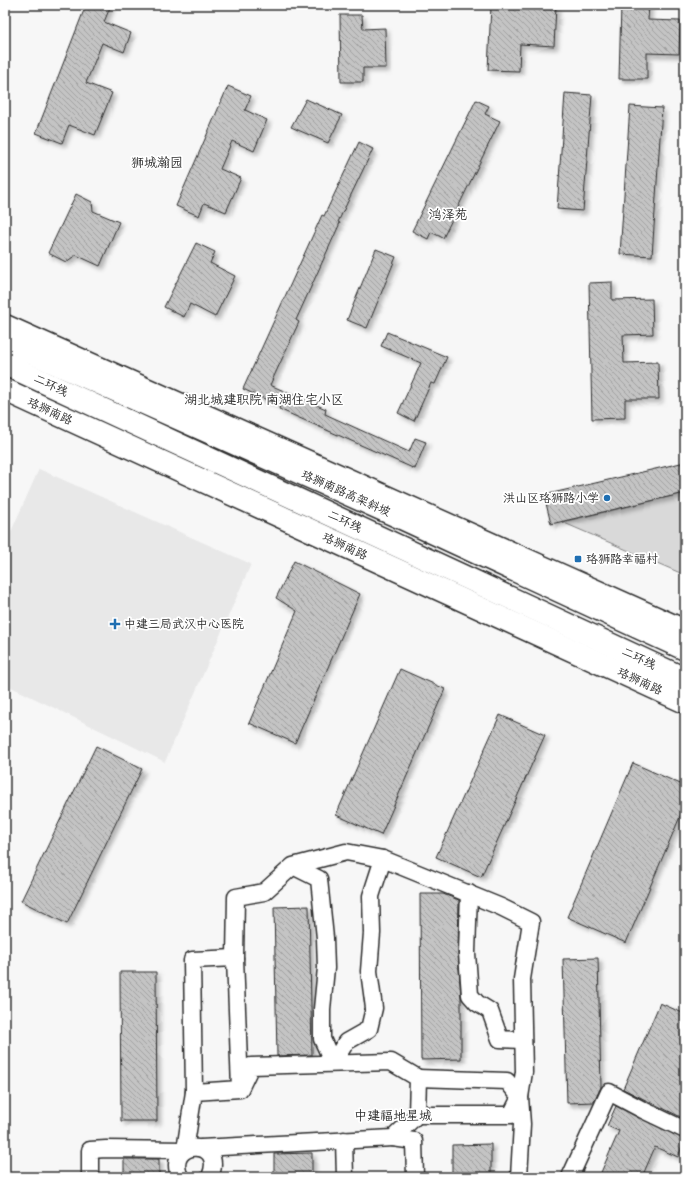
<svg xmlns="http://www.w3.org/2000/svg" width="690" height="1182" viewBox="0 0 690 1182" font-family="Sriracha,'LXGW WenKai TC',sans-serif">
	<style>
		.built { fill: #e8e8e8 }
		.pitch { fill: #d9d9d9; stroke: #828282 }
		.building { fill: url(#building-back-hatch); stroke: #2b2b2b; filter: url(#shadow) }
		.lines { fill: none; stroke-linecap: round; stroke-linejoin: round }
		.street-casing { stroke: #2b2b2b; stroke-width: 19 }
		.primary-casing { stroke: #2b2b2b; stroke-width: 25 }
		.highway-casing { stroke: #2b2b2b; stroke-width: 25 }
		.street { stroke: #fff; stroke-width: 16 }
		.primary { stroke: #fff; stroke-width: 22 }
		.highway { stroke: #fff; stroke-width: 22 }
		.poi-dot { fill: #1f6fb2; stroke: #fff; stroke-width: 1.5 }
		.labels { text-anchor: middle; stroke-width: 3.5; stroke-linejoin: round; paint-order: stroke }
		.street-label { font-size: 12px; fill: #2b2b2b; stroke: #fff }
		.poi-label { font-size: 12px; fill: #2b2b2b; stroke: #fff; text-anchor: start }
		.neighbourhood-label { font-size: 13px; fill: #2b2b2b; stroke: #fff }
	</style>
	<defs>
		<pattern id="building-back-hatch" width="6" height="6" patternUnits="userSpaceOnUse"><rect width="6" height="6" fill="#c4c4c4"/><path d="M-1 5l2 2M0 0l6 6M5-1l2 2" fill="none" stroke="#9f9f9f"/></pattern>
		<filter id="shadow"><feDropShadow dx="3.5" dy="3.5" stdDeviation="2" flood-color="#0004"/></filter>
	</defs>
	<rect width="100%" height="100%" fill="#f7f7f7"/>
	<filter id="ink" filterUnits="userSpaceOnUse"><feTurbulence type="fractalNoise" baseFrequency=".025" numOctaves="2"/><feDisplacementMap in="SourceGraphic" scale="8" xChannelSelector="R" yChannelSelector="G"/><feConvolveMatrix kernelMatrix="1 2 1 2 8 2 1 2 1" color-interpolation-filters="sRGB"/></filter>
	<g filter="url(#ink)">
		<!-- built -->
		<polygon class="built" points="39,469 251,564 165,762 5,684 5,545"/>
		<!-- pitch -->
		<polygon class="pitch" points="685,493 685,575 562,522"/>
		<!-- building -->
		<g class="building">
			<polygon points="86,5 111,5 104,22 131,33 124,52 102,43 86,83 112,93 95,135 69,125 62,143 36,133"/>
			<polygon points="491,5 556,6 554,46 520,44 519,71 488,70"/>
			<polygon points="621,5 649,5 648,20 680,21 679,54 647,53 647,79 619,79"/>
			<polygon points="340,15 362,15 363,29 385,28 386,68 363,68 363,82 341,82"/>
			<polygon points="228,86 251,96 245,110 267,120 254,151 232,141 220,169 241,178 226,212 204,203 199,216 176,206"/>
			<polygon points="565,93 592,95 583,211 557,209"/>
			<polygon points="306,99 342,115 328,143 291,127"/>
			<polygon points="476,100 489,106 485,114 500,121 443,238 431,232 428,239 412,231"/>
			<polygon points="630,106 662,108 652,256 620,254"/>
			<polygon points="359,142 373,149 338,222 340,223 296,320 299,322 270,385 326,409 325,414 409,452 415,438 426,442 415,469 279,409 280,406 243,389 322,215 324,216"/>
			<polygon points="76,194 92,202 93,211 119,222 100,266 76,255 66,262 48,253"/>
			<polygon points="196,243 215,252 210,263 235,276 215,317 190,304 184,317 164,307"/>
			<polygon points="376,249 396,257 367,328 347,320"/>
			<polygon points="612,282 612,300 652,299 653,334 623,335 624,363 658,362 659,399 625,399 625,418 592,419 589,283"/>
			<polygon points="387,332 447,357 435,384 431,383 414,421 398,413 421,363 381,346"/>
			<polygon points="685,462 685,493 551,524 544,495"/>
			<polygon points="294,561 360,594 295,743 249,723 297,611 276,598"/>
			<polygon points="400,669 445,689 381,835 336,815"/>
			<polygon points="500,715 545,735 481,877 436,857"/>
			<polygon points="96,746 142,769 67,924 21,901"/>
			<polygon points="633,763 685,786 685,805 626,943 567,917"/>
			<polygon points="420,894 443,894 459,900 458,953 461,998 461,1059 421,1060"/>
			<polygon points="309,906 312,1055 277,1056 274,907"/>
			<polygon points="598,958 601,1087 594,1102 567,1103 563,959"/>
			<polygon points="120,972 156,972 157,1121 121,1121"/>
			<polygon points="660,1003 685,1014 685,1119 623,1089"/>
			<polygon points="616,1106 685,1139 678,1157 655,1147 642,1177 599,1177 619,1131 607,1126"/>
			<polygon points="491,1144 491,1177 452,1177 452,1145"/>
			<polygon points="312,1153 312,1177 274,1177 274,1154"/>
			<rect x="124" y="1159" width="35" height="18"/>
		</g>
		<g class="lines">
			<!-- street casing -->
			<g class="street-casing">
				<g id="street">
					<polyline points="383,859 501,907 531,922 522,979 524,1072 520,1097 522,1124 519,1177"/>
					<polyline points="469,893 467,953 470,995 477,1003 490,1011 500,1039 522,1040"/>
					<polyline points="235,958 236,897 264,892 293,866 346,852 383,859 371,896 372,933 369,971 374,1008 369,1029 346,1042 333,1063 322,1039 322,1009 326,968 325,938 319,879 293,866"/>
					<polyline points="194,1092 192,960 235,958 240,1088"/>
					<polyline points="417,1115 511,1115 520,1097 507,1081 418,1078"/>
					<polyline points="393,1138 414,1141 415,1177"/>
					<polyline points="344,1140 345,1177"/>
					<polyline points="90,1177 90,1150 106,1149 185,1150 194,1092 240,1089 251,1066 391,1062 418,1078 417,1115 393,1138 201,1148"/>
					<path d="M180,1177C163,1140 227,1136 210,1177"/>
					<polyline points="570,1177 609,1092 643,1110 685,1130"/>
				</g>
			</g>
			<!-- primary casing -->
			<g class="primary-casing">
				<g id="primary">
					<polyline points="5,326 685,631"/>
					<polyline points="5,390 685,702"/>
				</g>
			</g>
			<!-- highway casing -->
			<g class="highway-casing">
				<g id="highway">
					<polyline points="5,341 406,520 685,649"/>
					<polyline points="5,364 685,679"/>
				</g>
			</g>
			<!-- street -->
			<use href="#street" class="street"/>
			<!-- primary -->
			<use href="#primary" class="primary"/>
			<!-- highway -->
			<use href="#highway" class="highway"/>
		</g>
	</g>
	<!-- markers -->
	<g class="poi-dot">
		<circle cx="607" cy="498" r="4"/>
		<rect x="574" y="555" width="8" height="8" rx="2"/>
		<path d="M113 618h4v4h4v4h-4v4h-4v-4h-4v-4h4z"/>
	</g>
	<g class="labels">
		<!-- street labels -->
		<g class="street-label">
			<text transform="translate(51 385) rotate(25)" y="4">二环线</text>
			<text transform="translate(50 411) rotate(25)" y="4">珞狮南路</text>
			<text transform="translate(346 493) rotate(24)" y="4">珞狮南路高架斜坡</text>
			<text transform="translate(345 521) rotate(25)" y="4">二环线</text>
			<text transform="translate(345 546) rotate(25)" y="4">珞狮南路</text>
			<text transform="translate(639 658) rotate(25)" y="4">二环线</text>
			<text transform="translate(640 681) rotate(25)" y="4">珞狮南路</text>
		</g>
		<!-- poi labels -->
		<g class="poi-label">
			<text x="599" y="502" text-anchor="end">洪山区珞狮路小学</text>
			<text x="586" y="563">珞狮路幸福村</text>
			<text x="124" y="628">中建三局武汉中心医院</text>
		</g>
		<!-- neighbourhood labels -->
		<g class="neighbourhood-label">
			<text x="157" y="167">狮城瀚园</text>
			<text x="448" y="219">鸿泽苑</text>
			<text x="264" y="404">湖北城建职院 南湖住宅小区</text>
			<text x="393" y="1120">中建福地星城</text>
		</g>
	</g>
	<!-- margin -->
	<rect width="690" height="1182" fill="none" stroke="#fff" stroke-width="20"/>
	<rect x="10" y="10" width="670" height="1162" fill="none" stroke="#2b2b2b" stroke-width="1.5" filter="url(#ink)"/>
</svg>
